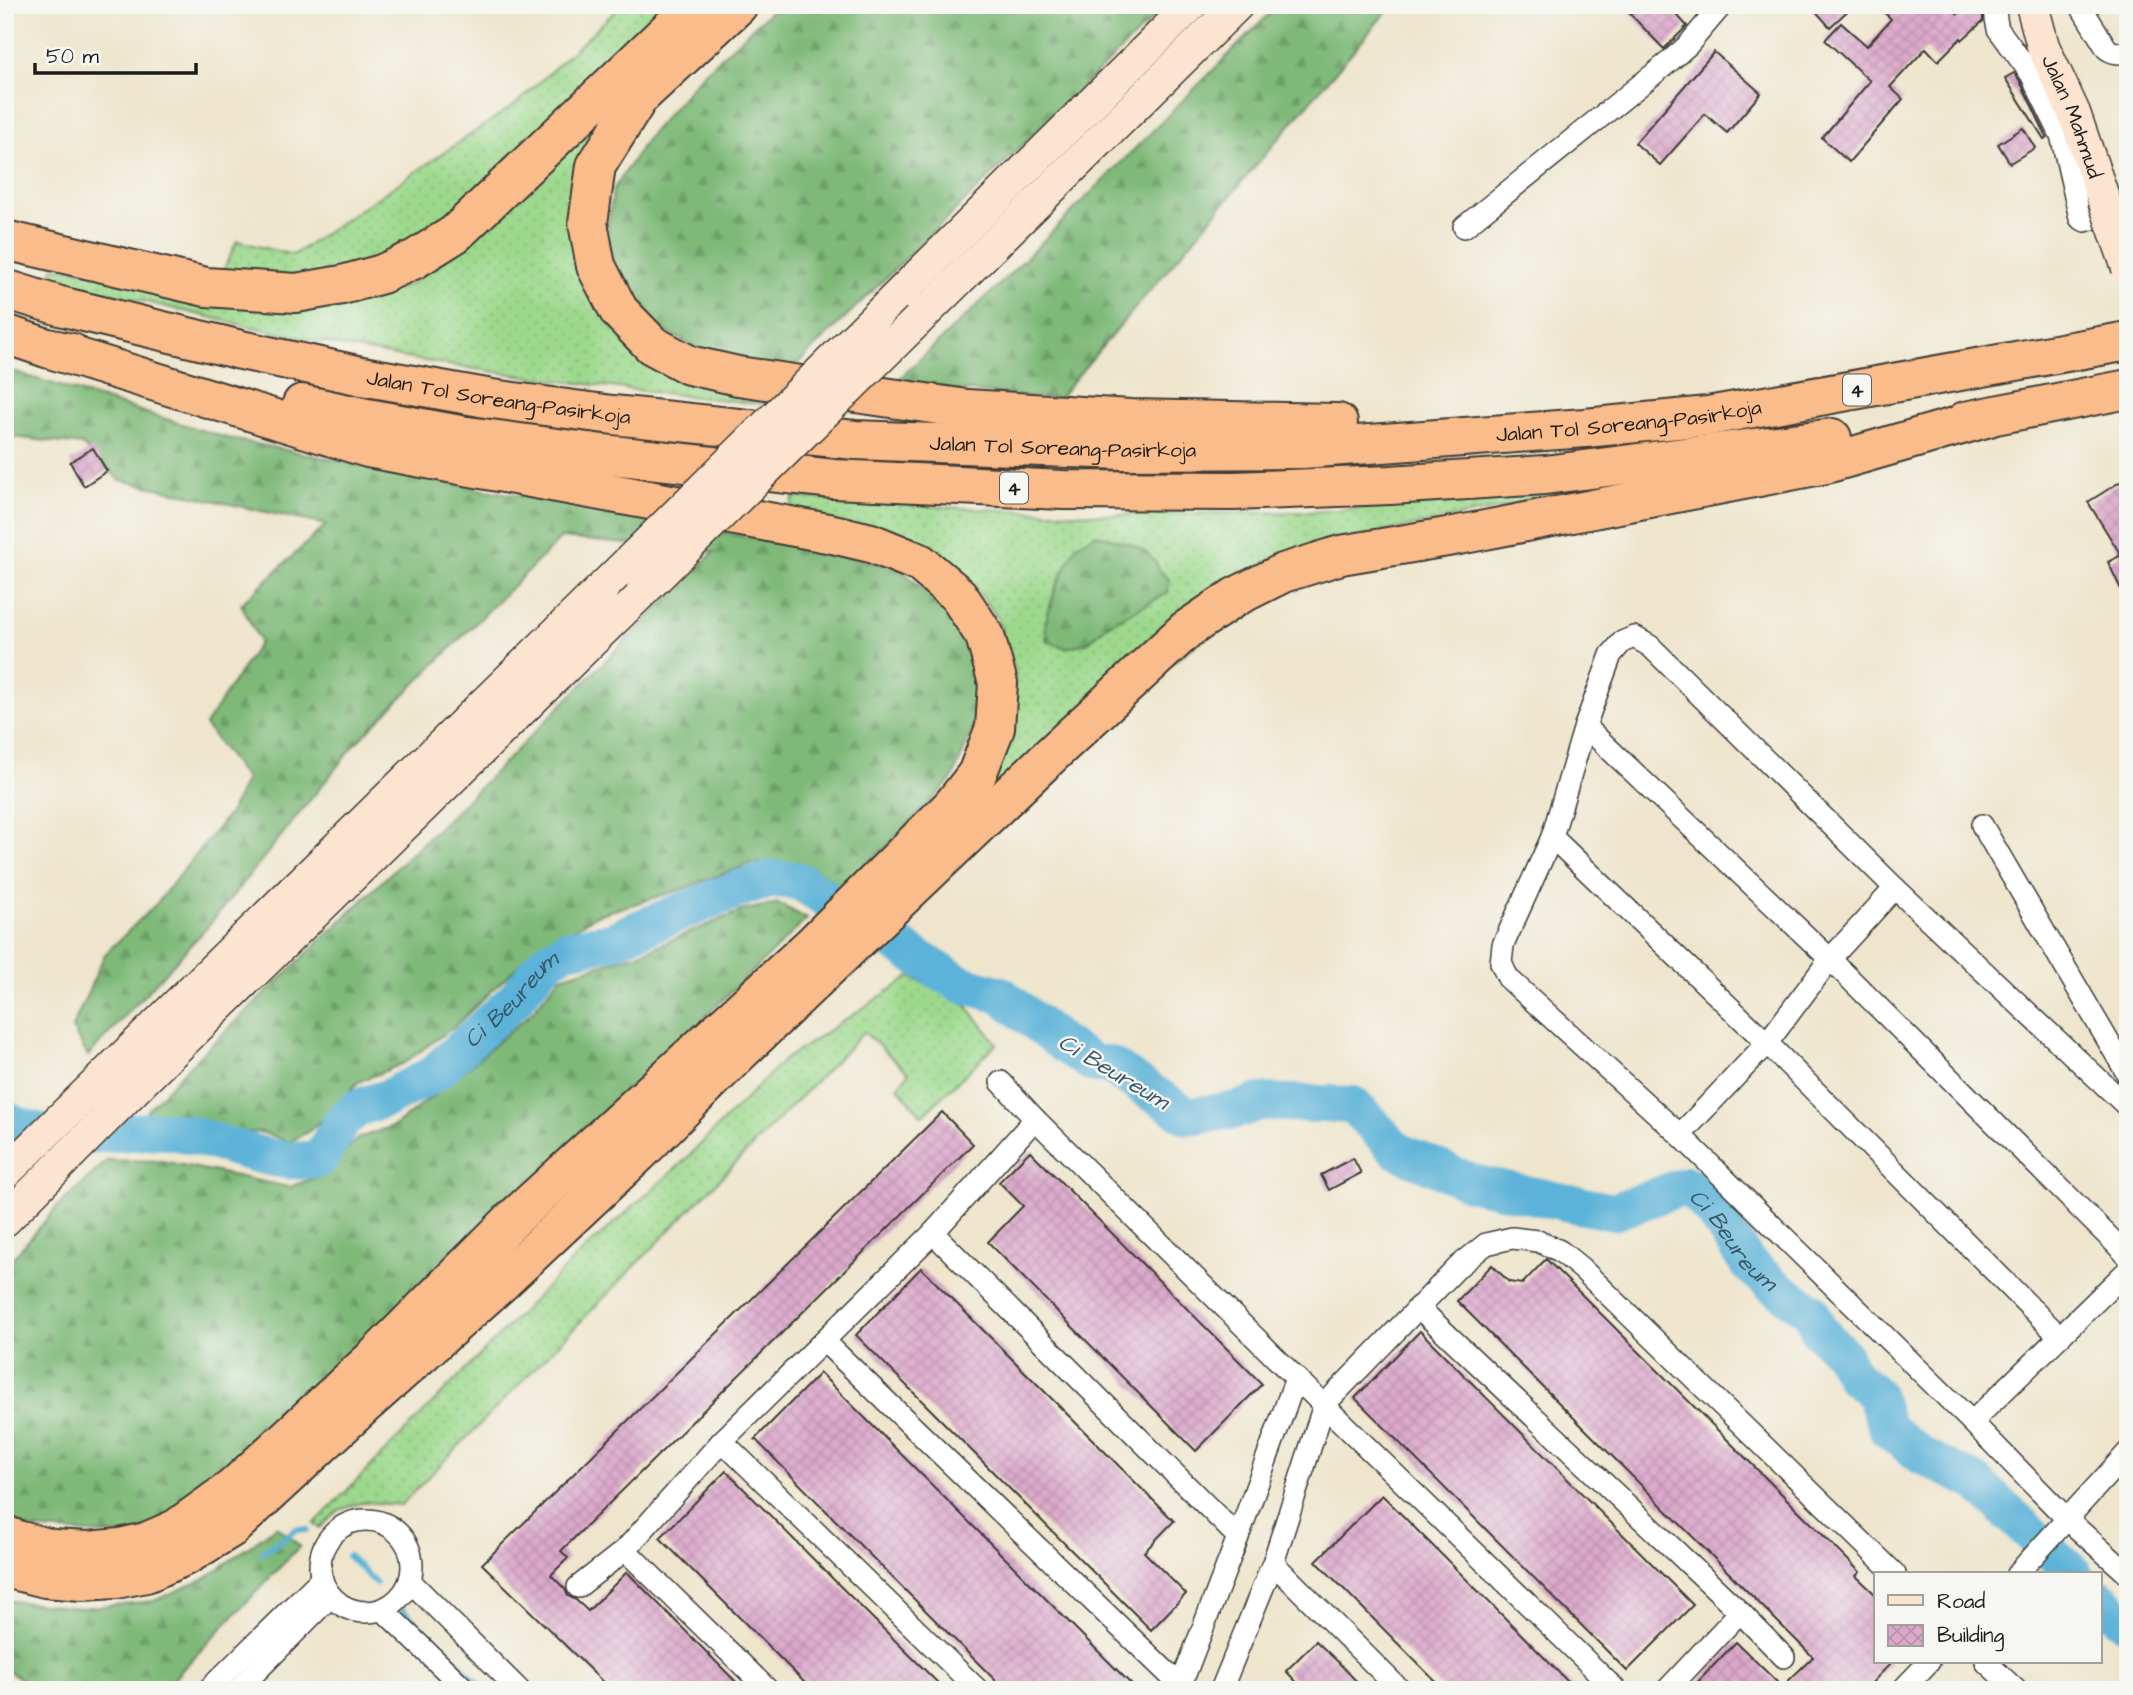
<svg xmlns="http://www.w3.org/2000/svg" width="2133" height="1695" viewBox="0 0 2133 1695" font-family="'Architects Daughter',sans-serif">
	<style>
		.grass { fill: url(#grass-dots); stroke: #5c7a54; stroke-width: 2 }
		.forest { fill: url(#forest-firs); stroke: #4d6a4a; stroke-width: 2 }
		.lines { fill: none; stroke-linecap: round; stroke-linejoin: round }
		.stream { stroke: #5cb2d8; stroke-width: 6 }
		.river { stroke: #5cb2d8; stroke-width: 38 }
		.building { fill: url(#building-cross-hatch) }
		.street-casing { stroke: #3c3a36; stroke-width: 24 }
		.secondary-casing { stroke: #3c3a36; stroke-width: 35 }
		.highway-casing { stroke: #3c3a36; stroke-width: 42 }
		.street { stroke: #fff; stroke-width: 21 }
		.secondary { stroke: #fde4d0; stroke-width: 32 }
		.highway { stroke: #f9bc8a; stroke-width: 38 }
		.secondary-bridge-casing { stroke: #3c3a36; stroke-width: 35; stroke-linecap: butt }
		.secondary-bridge { stroke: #fde4d0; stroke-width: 32 }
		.labels { text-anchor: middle; stroke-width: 5; stroke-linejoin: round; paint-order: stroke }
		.shield { fill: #f6f6f2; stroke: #5d5d5c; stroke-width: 2 }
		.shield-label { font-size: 19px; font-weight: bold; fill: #1c1c1c }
		.street-label { font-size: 21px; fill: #1c1c1c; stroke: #f6f6f2 }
		.water-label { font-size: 23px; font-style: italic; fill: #365867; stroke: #f6f6f2 }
	</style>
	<defs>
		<pattern id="grass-dots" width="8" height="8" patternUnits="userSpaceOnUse" patternTransform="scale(1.75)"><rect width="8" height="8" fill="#9dd98d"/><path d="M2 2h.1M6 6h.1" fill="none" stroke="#87ba79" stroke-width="1.8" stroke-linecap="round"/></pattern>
		<pattern id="forest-firs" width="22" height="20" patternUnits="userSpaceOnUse" patternTransform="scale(1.75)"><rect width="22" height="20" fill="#7eb978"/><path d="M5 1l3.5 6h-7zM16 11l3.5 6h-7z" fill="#6c9e67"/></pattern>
		<pattern id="building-cross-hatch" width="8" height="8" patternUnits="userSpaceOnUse" patternTransform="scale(1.75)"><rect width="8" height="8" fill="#dca9cb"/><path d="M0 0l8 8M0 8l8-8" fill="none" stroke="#bc91ae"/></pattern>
	</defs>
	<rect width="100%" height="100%" fill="#f6f6f2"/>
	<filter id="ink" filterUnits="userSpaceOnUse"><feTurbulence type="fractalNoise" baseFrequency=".0143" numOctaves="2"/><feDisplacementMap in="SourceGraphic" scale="14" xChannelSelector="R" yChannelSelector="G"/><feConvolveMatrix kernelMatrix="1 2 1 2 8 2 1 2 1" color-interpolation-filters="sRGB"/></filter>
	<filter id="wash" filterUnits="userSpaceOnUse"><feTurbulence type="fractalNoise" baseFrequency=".00686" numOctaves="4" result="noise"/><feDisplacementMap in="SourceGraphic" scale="28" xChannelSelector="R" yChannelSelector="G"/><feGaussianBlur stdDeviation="1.57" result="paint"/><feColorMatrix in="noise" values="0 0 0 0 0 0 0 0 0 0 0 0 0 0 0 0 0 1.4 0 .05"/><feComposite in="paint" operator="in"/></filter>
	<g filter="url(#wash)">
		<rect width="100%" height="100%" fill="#eee5cc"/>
		<!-- grass -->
		<g class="grass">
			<polygon points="622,5 677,5 435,234 329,278 223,271 237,241 293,255 517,103"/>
			<path d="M643,76L572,232L581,280L613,329L771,396L769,405C646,391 522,378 401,357C282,337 165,306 49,278L54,267L349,302L411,284L481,232Z"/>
			<polygon points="1585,491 1339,541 974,807 1010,737 1015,670 996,615 969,580 791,511 793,497 921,506 1113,515 1309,512"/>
			<polygon points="910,977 962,1000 997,1044 922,1116 898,1087 909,1073 864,1032 401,1505 364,1502 339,1510 320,1528 314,1524 574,1259 682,1163 784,1060"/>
		</g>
		<!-- forest -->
		<g class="forest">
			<polygon points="777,5 1167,5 788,373 725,364 634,314 606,241 613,190 648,137 701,76"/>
			<polygon points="1278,5 1392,5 1058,399 955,390 898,380 998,286"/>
			<polygon points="5,369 227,438 478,489 585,506 812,549 899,568 929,594 972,644 980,710 953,778 885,848 840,886 813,868 752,863 677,891 597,915 527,957 456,1025 404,1063 358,1082 334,1109 309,1131 290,1142 261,1132 217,1134 182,1113 142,1116 186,1069 463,804 714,552 561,538 357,742 209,925 88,1056 72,1028 105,954 157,903 231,811 246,779 205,725 260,642 241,604 326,525 120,480 82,445 5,436"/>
			<path d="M1095,534C1112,539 1134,543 1148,554C1158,561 1155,570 1169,579L1168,593L1107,625L1089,642L1066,648L1047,641L1045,624L1056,586L1077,545Z"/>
			<polygon points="778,903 807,919 202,1499 135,1536 28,1529 5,1516 5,1267 58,1206 108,1160 162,1161 289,1187 321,1176 358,1138 396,1125 472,1064 532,1012 560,977 638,954 741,911"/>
			<polygon points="277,1526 300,1546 163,1690 38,1690 5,1669 5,1600 81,1608 154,1601 206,1578"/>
		</g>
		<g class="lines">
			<!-- stream -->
			<g class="stream">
				<polyline points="262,1553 297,1529 307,1530"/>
				<polyline points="348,1556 376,1583"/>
				<polyline points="403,1610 486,1690"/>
			</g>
			<!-- river -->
			<g class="river">
				<path id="s1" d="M5,1120C44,1140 90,1135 131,1132C143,1132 157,1129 169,1131C217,1136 272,1170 320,1158L343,1120L359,1107L388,1098L432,1075L514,1000L544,963L566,949L613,941L634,931L741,888L774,879L799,881L915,956L961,984L1001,995L1063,1044L1094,1064H1108L1188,1116L1237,1110L1259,1102L1353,1105L1398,1151L1472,1183L1613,1212L1687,1185L1715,1214L1748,1264L1781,1291L1811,1311L1818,1330L1840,1351L1854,1377L1875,1394L1887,1429L1922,1456L1976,1482L2074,1574"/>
				<polyline points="2100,1598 2128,1624"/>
			</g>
		</g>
		<g id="blocks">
			<!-- building -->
			<g class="building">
				<polygon points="1639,5 1668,5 1687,26 1664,49 1630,14"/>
				<polygon points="1810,5 1854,5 1830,27"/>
				<polygon points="1877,5 1951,5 1958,14 1968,5 1974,5 1983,15 1983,21 1962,40 1961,38 1938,61 1926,48 1890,87 1903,99 1849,162 1822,138 1870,81 1825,40 1841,23 1867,46 1891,19"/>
				<polygon points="1714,52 1761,93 1727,133 1705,114 1660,165 1635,143"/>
				<polygon points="2014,73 2020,81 2047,137 2044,139 2005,78"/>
				<polygon points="2023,128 2035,148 2010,163 1998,144"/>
				<polygon points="93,448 107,471 84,486 70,462"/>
				<polygon points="2128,477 2128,604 2108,562 2121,555 2088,502"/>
				<polygon points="942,1112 973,1144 561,1551 568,1558 551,1575 565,1589 568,1596 576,1600 588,1611 627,1572 744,1690 611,1690 482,1564"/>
				<polygon points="1030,1151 1262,1384 1196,1451 988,1242 1023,1206 999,1182"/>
				<polygon points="1353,1158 1361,1173 1329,1190 1321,1175"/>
				<polygon points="1546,1259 1860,1572 1856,1576 1876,1595 1876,1662 1892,1662 1865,1690 1690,1690 1736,1642 1782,1687 1813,1657 1457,1301 1492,1265 1509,1282 1522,1284"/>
				<polygon points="921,1268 1174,1521 1144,1552 1186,1594 1151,1630 856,1335"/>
				<polygon points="1420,1331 1693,1605 1627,1671 1355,1398"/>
				<polygon points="820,1373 1137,1690 1005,1690 864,1549 755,1439"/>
				<polygon points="726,1471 835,1581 945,1690 812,1690 660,1538"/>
				<polygon points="1382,1495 1520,1633 1576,1690 1444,1690 1316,1561"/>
				<polygon points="1316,1641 1337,1661 1365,1690 1304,1690 1286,1671"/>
			</g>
		</g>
	</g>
	<g filter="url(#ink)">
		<use href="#blocks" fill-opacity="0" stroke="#3c3a36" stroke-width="2"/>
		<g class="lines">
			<!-- street casing -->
			<g class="street-casing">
				<g id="street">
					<polyline points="1995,5 1996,19 1998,29 2031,74 2061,135 2080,218 2085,221 2128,208"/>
					<path d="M2080,5L2107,49C2114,54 2120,54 2128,51"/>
					<polyline points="1464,227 1670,61 1688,45 1722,5"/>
					<polyline points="1585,726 1830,959 2128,1256"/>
					<polyline points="1982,825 2128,1075"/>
					<polyline points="1552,837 1767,1043 2059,1336"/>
					<polyline points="1001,1082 1035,1119 1296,1378 1616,1690"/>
					<polyline points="2128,1107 1895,888 1650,646 1634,637 1622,642 1611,655 1585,726 1552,837 1503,945 1501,963 1508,978 1680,1135 1972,1422 2068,1520 2128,1574"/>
					<polyline points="1680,1135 1767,1043 1830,959 1895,888"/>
					<polyline points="933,1233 1238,1537"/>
					<polyline points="1418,1307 1740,1612 1784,1657"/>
					<polyline points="824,1341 1185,1690"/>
					<polyline points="1972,1422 2128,1270"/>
					<polyline points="722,1441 978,1690"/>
					<circle cx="366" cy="1566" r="46"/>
					<polyline points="625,1550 768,1690"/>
					<polyline points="1273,1563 1400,1690"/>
					<polyline points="2017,1574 2128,1452"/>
					<polyline points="410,1581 519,1690"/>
					<polyline points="578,1587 625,1550 722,1441 933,1233 1035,1119"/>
					<polyline points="382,1609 466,1690"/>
					<polyline points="1986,1662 2016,1690"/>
					<polyline points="208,1690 321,1579"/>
					<polyline points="238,1690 331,1596"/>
					<polyline points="1179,1690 1238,1537 1296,1378"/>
					<polyline points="1221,1690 1273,1563 1324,1405 1459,1266 1486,1244 1512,1238 1538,1241 1560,1251 1581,1268 1895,1574"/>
					<polyline points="1667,1690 1740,1612"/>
					<polyline points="1902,1690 1929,1662"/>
				</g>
			</g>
			<!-- secondary casing -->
			<g class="secondary-casing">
				<g id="secondary">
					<path id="s2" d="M2032,5L2043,46L2074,113L2104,200"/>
					<polyline points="875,318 1191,5"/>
					<polyline points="918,320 1237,5"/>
					<polyline points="5,1173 605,585"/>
					<polyline points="5,1220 144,1080 643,591"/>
				</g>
			</g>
			<!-- highway casing -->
			<g class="highway-casing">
				<g id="highway">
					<polyline points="738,5 639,97 596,166 588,223 596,266 619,311 652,345 689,365 738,376 967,409 1131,419 1338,423"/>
					<polyline points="5,240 206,287 296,293 342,285 382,274 415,259 455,234 695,5"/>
					<path id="s3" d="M5,289L60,306L241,350L362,376L492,399L613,415L855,440L1123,450L1303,449L1585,428L1708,416L2128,341"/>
					<polyline points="5,334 47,348 72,353"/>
					<polyline points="302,404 367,418 460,435 603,454 834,479 1063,490 1233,491 1390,485 1545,475 1832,438"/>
					<polyline points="1965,421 2128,389"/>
					<polyline points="5,1535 17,1540 53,1549 88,1551 120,1548 146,1542 176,1529 233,1488 376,1356 513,1219 812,945 952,806 977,774 995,728 998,683 985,636 958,595 920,563 871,543 833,534 368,448 47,348"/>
					<polyline points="5,1568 45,1578 82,1581 116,1579 146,1573 187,1555 231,1528 364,1405 504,1280 638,1154 741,1051 1050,756 1186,630 1235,597 1283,573 1341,555 1459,535 1826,464 1989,417"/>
				</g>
			</g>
			<!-- street -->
			<use href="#street" class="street"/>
			<!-- secondary -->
			<use href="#secondary" class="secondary"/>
			<!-- highway -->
			<use href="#highway" class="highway"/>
			<!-- secondary-bridge casing -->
			<g class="secondary-bridge-casing">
				<g id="secondary-bridge">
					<polyline points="2104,200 2128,268"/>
					<polyline points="605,585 875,318"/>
					<polyline points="643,591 918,320"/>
				</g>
			</g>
			<!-- secondary-bridge -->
			<use href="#secondary-bridge" class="secondary-bridge"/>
		</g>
	</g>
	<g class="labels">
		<!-- shield labels -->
		<g class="shield">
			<rect x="1843" y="374.5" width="28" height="31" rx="5"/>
			<rect x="1000" y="472.5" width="28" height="31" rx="5"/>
		</g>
		<g class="shield-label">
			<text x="1857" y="397">4</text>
			<text x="1014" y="495">4</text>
		</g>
		<!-- street labels -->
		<g class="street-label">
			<text dy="7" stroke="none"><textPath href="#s2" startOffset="119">Jalan Mahmud</textPath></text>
			<text dy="7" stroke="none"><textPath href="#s3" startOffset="506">Jalan Tol Soreang–Pasirkoja</textPath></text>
			<text dy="7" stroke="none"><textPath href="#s3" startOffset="1640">Jalan Tol Soreang–Pasirkoja</textPath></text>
			<text dy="7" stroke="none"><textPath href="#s3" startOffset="1073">Jalan Tol Soreang–Pasirkoja</textPath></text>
		</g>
		<!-- water labels -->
		<g class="water-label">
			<text dy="8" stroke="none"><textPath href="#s1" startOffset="576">Ci Beureum</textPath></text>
			<text transform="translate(1114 1071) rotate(31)" y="8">Ci Beureum</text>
			<text dy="8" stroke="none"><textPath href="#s1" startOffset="1962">Ci Beureum</textPath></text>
		</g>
	</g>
	<!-- margin -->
	<rect width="2133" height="1695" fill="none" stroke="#f6f6f2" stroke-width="28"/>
	<!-- legend -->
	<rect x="1874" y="1572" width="228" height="91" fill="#f6f6f2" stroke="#9f9f9c" stroke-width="2"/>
	<rect x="1888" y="1595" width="35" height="10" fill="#fde4d0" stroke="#9f9f9c" stroke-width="2"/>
	<text x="1937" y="1608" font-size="21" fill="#1c1c1c">Road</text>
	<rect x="1888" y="1625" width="35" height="21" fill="url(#building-cross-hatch)" stroke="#9f9f9c" stroke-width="2"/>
	<text x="1937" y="1642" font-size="21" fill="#1c1c1c">Building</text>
	<!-- scale -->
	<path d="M35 63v10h161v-10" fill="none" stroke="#1c1c1c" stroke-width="3.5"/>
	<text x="46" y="63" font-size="21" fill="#1c1c1c" stroke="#f6f6f2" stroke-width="5" paint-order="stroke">50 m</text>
</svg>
